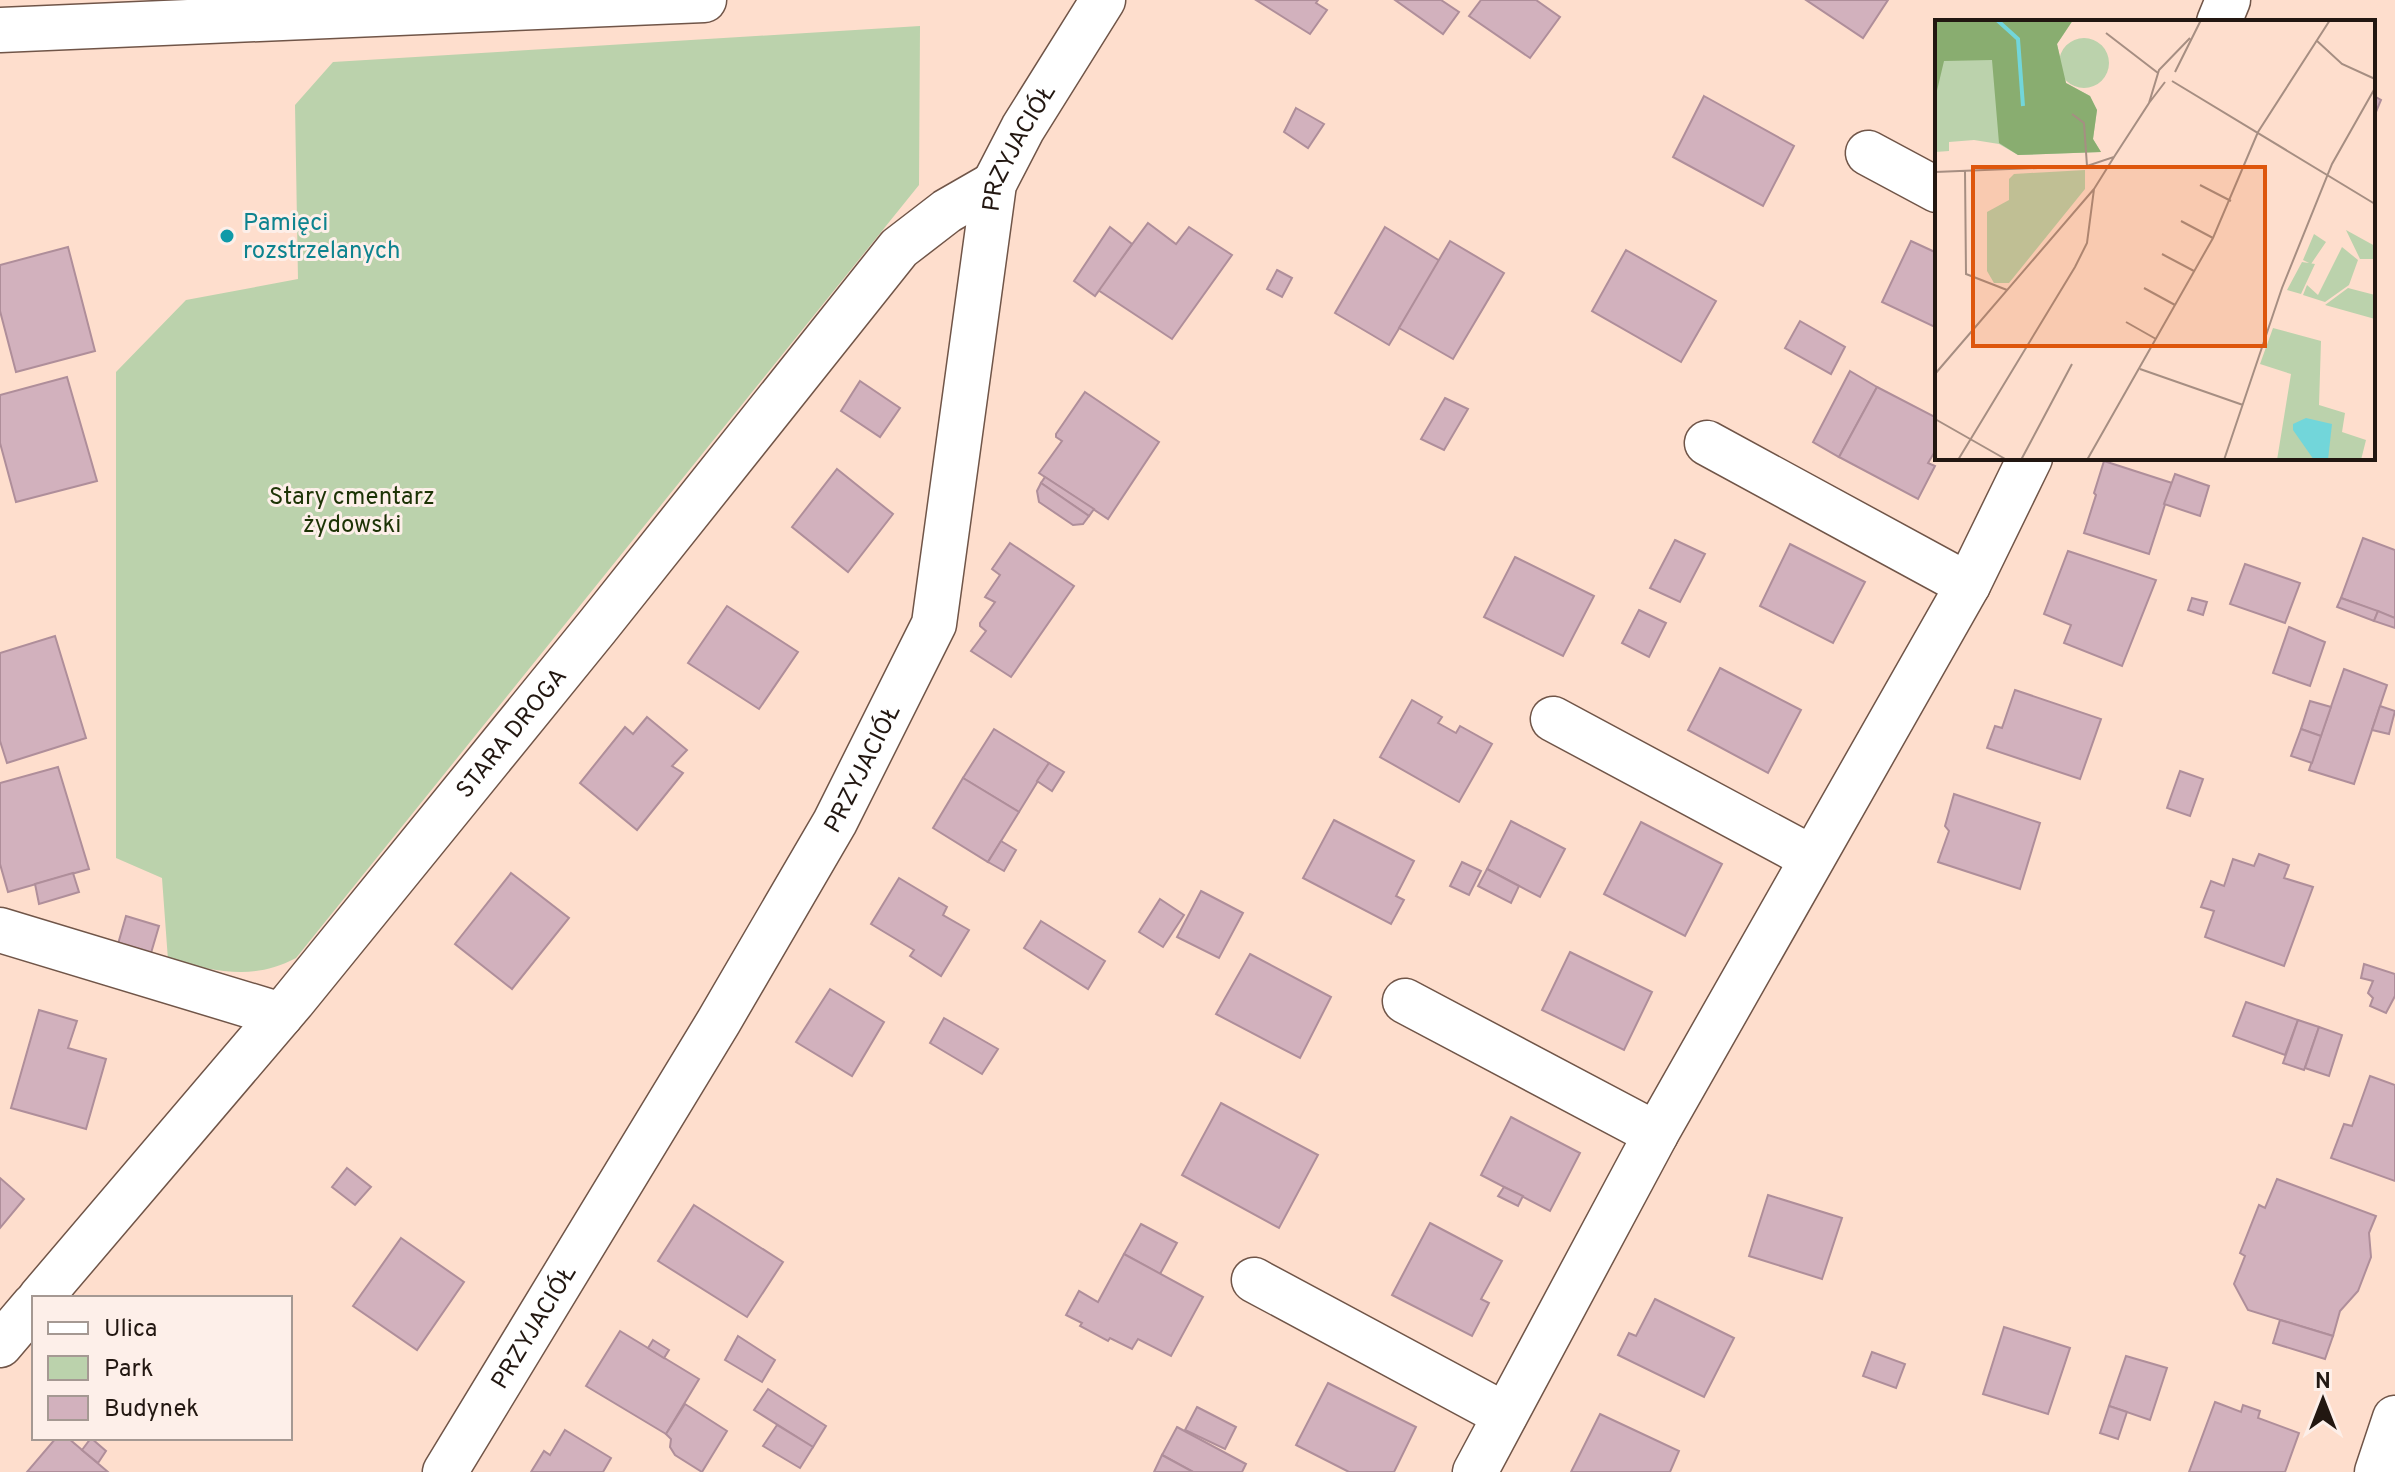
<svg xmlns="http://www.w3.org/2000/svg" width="2395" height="1472" viewBox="0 0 2395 1472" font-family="Overpass,sans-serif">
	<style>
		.green { fill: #bbd2ac }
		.building { fill: #d2b1bd; stroke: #af8e9a; stroke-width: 2 }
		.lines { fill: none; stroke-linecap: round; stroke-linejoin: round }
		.minor-casing { stroke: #705548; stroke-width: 47 }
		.minor { stroke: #fff; stroke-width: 44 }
		.culture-dot { fill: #0f9aa8; stroke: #fdefe9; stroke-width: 3 }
		.labels { text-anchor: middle; stroke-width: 6; stroke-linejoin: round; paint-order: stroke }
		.street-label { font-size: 24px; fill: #221711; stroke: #fdefe9 }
		.culture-label { font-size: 24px; fill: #0d838f; stroke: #fdefe9; text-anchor: start }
		.park-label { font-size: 24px; fill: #1c3305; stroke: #fdefe9 }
		.inset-river { fill: none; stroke: #72d6da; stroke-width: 4 }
		.inset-road { fill: none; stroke: #a68e82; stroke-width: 2 }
		.view { fill: #de560c; fill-opacity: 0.15; stroke: #de560c; stroke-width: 4 }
		.inset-edge { fill: none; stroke: #221711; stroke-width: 4 }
	</style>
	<rect width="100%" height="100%" fill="#fedecd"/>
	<!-- green -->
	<path class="green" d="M920,26L919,185L296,958C250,982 216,970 168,960L162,878L116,858V372L186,300L298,279L295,105L333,62Z"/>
	<!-- building -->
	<g class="building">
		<polygon points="1256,0 1318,0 1316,3 1327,10 1310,34"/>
		<polygon points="1395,0 1441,0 1459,12 1443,34"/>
		<polygon points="1481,0 1536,0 1560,17 1530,58 1469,16"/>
		<polygon points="1806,0 1888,0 1863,38"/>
		<polygon points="1704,96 1794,146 1763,206 1673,157"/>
		<polygon points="2374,96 2381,100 2373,119 2373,99"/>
		<polygon points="1296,108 1324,124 1308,148 1284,132"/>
		<polygon points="1148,223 1176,244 1189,227 1232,255 1172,339 1098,290"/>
		<polygon points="1110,227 1132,244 1095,296 1074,281"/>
		<polygon points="1385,227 1440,261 1389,345 1335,313"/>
		<polygon points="1450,241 1504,273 1453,359 1399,328"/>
		<polygon points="1911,241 1937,253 1937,328 1882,302"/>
		<polygon points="68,247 95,351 16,372 0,311 0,265"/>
		<polygon points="1626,250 1716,301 1681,362 1592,311"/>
		<polygon points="1277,270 1292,278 1282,297 1267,289"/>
		<polygon points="1800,321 1845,347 1831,374 1785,348"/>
		<polygon points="1850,371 1877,387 1839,457 1813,442"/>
		<polygon points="67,377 97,481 16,502 0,443 0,395"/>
		<polygon points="860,381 900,408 880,437 841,411"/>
		<polygon points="1877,387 1937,418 1937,448 1928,463 1935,466 1918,499 1839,457"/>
		<polygon points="1085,392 1159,442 1108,519 1039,473 1062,441 1056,437 1056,434"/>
		<polygon points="1445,398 1468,409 1444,450 1421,439"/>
		<polygon points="2104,461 2172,483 2149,554 2084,533 2096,495 2094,493"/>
		<polygon points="837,469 893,514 848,572 792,527"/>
		<polygon points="2175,474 2209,486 2200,516 2164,504"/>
		<polygon points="1045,477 1094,509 1089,516 1041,483"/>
		<polygon points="1041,483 1089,516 1083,524 1073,525 1039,502 1037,491"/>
		<polygon points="2363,538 2395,550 2395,618 2341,598"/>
		<polygon points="1675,540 1705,554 1680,602 1650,588"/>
		<polygon points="1010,543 1074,586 1011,677 971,651 986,631 980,626 980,623 995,602 985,597 1000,575 992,569"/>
		<polygon points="1790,544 1865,582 1833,643 1760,606"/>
		<polygon points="2068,551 2156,580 2122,666 2064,643 2071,625 2044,614"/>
		<polygon points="1515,557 1594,596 1563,656 1484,617"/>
		<polygon points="2245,564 2300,583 2285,623 2230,604"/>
		<polygon points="2192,598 2207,602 2203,615 2188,610"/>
		<polygon points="2341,598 2378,611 2374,621 2337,607"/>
		<polygon points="727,606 798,652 759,709 688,663"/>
		<polygon points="1639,610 1666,623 1649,657 1622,643"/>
		<polygon points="2378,611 2395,618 2395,628 2374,621"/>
		<polygon points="2289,627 2325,642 2310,686 2273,673"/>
		<polygon points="55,636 86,738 7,763 0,741 0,653"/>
		<polygon points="1720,668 1801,710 1768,773 1688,730"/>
		<polygon points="2344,669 2387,685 2354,784 2309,770"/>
		<polygon points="2015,690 2101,719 2080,779 1987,748 1995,726 2002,728"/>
		<polygon points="1412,700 1442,717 1438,723 1456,733 1460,726 1492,744 1459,802 1380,757"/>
		<polygon points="2310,701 2331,707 2321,736 2301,729"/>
		<polygon points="2380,706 2395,711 2389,734 2372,730"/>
		<polygon points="647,717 687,750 672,766 683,773 637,830 580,783 625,727 633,734"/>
		<polygon points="994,729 1049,763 1019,812 963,778"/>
		<polygon points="2301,729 2321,736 2312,763 2291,756"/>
		<polygon points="1049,763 1064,772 1052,791 1037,781"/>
		<polygon points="58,767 89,869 8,892 0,864 0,783"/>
		<polygon points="2180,771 2203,779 2190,816 2167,808"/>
		<polygon points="963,778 1019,812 988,862 933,828"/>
		<polygon points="1954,794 2040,823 2020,889 1938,862 1949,831 1945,826"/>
		<polygon points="1334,820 1414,861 1396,896 1404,900 1391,924 1303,878"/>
		<polygon points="1511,821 1565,849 1540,897 1487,869"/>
		<polygon points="1641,822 1722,864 1685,936 1604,894"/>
		<polygon points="1001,841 1016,850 1004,871 988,862"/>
		<polygon points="2259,854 2289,865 2284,878 2313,887 2284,966 2205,937 2214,911 2201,907 2211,881 2224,886 2233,859 2254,866"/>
		<polygon points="1462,862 1481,871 1469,895 1450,886"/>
		<polygon points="1487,869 1519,886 1511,903 1478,886"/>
		<polygon points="73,873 79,892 39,904 35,884"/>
		<polygon points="511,873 569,918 512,989 455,944"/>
		<polygon points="899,878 947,907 943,915 969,930 941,976 910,956 914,950 871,924"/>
		<polygon points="1201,891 1243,913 1219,958 1177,937"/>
		<polygon points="1160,899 1184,915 1163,947 1139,932"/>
		<polygon points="126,916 159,926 151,953 118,944"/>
		<polygon points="1041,921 1105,961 1088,989 1024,948"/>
		<polygon points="1570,952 1652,992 1624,1050 1542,1010"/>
		<polygon points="1250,954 1331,997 1300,1058 1216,1014"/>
		<polygon points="2364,964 2395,974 2395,996 2386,1013 2370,1006 2373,998 2368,993 2373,981 2361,978"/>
		<polygon points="830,989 884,1022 852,1076 796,1042"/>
		<polygon points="2246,1002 2298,1020 2285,1055 2233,1036"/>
		<polygon points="39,1010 77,1021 68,1048 106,1059 86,1129 11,1108"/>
		<polygon points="944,1018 998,1049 982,1074 930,1043"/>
		<polygon points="2298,1020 2319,1027 2304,1070 2283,1063"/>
		<polygon points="2319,1027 2342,1035 2329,1076 2305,1068"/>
		<polygon points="2370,1076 2395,1085 2395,1181 2331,1158 2344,1124 2352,1126"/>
		<polygon points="1221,1103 1318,1155 1279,1228 1182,1175"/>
		<polygon points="1511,1117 1580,1153 1550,1211 1481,1175"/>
		<polygon points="347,1168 371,1187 355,1205 332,1187"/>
		<polygon points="0,1178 24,1199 0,1228"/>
		<polygon points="2277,1179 2376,1216 2369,1233 2371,1257 2358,1291 2340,1311 2333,1336 2248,1310 2234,1284 2245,1256 2240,1253 2259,1205 2265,1208"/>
		<polygon points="1504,1187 1523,1196 1518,1206 1498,1196"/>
		<polygon points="1768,1195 1842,1218 1822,1279 1749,1256"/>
		<polygon points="694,1205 783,1262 747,1317 658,1261"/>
		<polygon points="1430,1223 1502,1261 1481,1299 1489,1303 1472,1336 1392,1295"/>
		<polygon points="1141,1224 1177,1243 1160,1274 1124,1254"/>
		<polygon points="401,1238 464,1282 417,1350 353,1306"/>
		<polygon points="1124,1254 1203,1297 1171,1356 1138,1339 1132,1349 1110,1338 1108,1341 1080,1326 1082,1323 1066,1315 1079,1291 1098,1302"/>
		<polygon points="1655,1299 1734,1338 1704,1397 1618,1355 1629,1333 1636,1336"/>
		<polygon points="2280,1320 2333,1336 2325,1359 2273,1343"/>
		<polygon points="2004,1327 2070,1348 2048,1414 1983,1394"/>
		<polygon points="620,1331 699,1379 666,1434 586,1386"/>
		<polygon points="738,1336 775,1360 762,1382 725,1360"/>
		<polygon points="653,1340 669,1350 664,1358 648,1348"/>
		<polygon points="1872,1352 1905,1364 1896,1388 1863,1376"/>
		<polygon points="2126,1356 2167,1368 2150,1420 2109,1406"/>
		<polygon points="1328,1383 1416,1427 1394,1472 1349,1472 1296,1445"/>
		<polygon points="768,1389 826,1426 813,1447 754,1410"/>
		<polygon points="2215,1402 2241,1412 2243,1405 2260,1411 2258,1418 2299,1433 2285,1472 2189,1472"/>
		<polygon points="685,1404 727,1431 702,1472 675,1455 670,1447 671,1439 666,1434"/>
		<polygon points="2109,1406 2127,1412 2118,1439 2100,1433"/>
		<polygon points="1197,1407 1236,1427 1225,1449 1185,1430"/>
		<polygon points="1600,1414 1679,1451 1670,1472 1571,1472"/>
		<polygon points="777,1425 813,1447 800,1468 763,1446"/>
		<polygon points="1177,1427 1246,1464 1242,1472 1193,1472 1162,1455"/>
		<polygon points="565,1430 611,1458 603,1472 531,1472 544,1451 550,1455"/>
		<polygon points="56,1438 68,1438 108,1472 27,1472"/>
		<polygon points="91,1438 106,1451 98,1463 82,1450"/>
		<polygon points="1162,1455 1193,1472 1154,1472"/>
	</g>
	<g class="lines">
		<!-- minor casing -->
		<g class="minor-casing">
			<g id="minor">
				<polyline points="2219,22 2228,0"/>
				<polyline points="0,30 704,0"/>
				<polyline points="1868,153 1937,190"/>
				<polyline points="1707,443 1968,585"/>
				<polyline points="1553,719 1812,858"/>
				<polyline points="0,930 281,1015"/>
				<polyline points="1405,1001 1656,1134"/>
				<polyline points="1254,1280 1505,1415"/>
				<path id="s1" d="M40,1298L293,1001L597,627L899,248L947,211L994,184"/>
				<polyline points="0,1345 34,1305"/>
				<path id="s2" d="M445,1472L719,1021L835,822L934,624L994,184L1023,128L1103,0"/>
				<polyline points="1475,1472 1656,1134 1968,585 2030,458"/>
				<polyline points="2377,1472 2395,1418"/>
			</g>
		</g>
		<!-- minor -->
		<use href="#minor" class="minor"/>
	</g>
	<!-- markers -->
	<circle class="culture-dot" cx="227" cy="236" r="8"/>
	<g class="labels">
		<!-- street labels -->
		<g class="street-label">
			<text dy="8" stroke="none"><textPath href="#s2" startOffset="1466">PRZYJACIÓŁ</textPath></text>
			<text dy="8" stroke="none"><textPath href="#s1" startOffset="736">STARA DROGA</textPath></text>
			<text dy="8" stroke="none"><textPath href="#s2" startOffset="818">PRZYJACIÓŁ</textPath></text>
			<text dy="8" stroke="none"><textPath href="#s2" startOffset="170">PRZYJACIÓŁ</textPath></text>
		</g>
		<!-- culture labels -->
		<g class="culture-label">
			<text x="243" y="230">Pamięci<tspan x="243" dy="28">rozstrzelanych</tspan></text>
		</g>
		<!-- park labels -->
		<g class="park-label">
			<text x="352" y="504">Stary cmentarz<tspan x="352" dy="28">żydowski</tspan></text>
		</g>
	</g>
	<!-- overview -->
	<g transform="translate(1935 20)">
		<rect width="440" height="440" fill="#fedecd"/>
		<path d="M0,0H138L122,24L131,63L155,76L162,90L158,119L166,132L83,135L64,124L39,120L14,122V131L0,132ZM124 43a25 25 0 1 1 50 0a25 25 0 1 1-50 0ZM150,150V169L74,263H59L52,251V192L74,180V159L79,154ZM411,210L440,226V239H425ZM379,214L391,222L376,244L368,240ZM407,227L423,240L414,265L390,282L368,275L372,265L383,275ZM367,242L380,244L366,274L352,270ZM413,268L440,275V299L390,285ZM338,308L386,321L384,385L410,393L407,412L431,420L426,440H342L356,354L325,344Z" fill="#bbd2ac"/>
		<path d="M0,0H138L122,24L131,63L155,76L162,90L158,119L166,132L83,135L64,123L57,40L9,41L0,79Z" fill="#89ad70"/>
		<path d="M371,398L397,404L393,440H379L358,410V404Z" fill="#72d6da"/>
		<path class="inset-river" d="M62,0L83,19L88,86"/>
		<path class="inset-road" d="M171,13L223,53M381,20L407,44L440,59M240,52L266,0M237,61L440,184M214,83L230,62M137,94L149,103L152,146M30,151L31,254L72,270M0,152L152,146L179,137L214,83L224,50L255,18M265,165L296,181M246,201L278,218M227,234L259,251M209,268L240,285M191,302L221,319M205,349L308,385M0,354L159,169M0,399L72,440M23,440L140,247L152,223L159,169L179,137M86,440L137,344M152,440L278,218L323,112L395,0M289,440L347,268L397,144L440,68"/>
		<path class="view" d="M38,147H330V326H38Z"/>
		<rect width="440" height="440" class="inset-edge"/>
	</g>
	<!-- legend -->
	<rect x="32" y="1296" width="260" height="144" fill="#fdefe9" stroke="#a59993" stroke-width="2"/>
	<rect x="48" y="1322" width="40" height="12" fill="#ffffff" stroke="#a59993" stroke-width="2"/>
	<text x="104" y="1336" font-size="24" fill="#221711">Ulica</text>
	<rect x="48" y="1356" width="40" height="24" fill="#bbd2ac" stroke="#a59993" stroke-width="2"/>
	<text x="104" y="1376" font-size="24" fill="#221711">Park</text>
	<rect x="48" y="1396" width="40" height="24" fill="#d2b1bd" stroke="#a59993" stroke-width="2"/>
	<text x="104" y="1416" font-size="24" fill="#221711">Budynek</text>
	<!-- north arrow -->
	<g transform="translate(2323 1400)" stroke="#fdefe9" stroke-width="6" paint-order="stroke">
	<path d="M0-6L14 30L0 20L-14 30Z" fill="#221711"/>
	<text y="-12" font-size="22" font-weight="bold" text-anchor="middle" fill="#221711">N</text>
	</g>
</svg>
